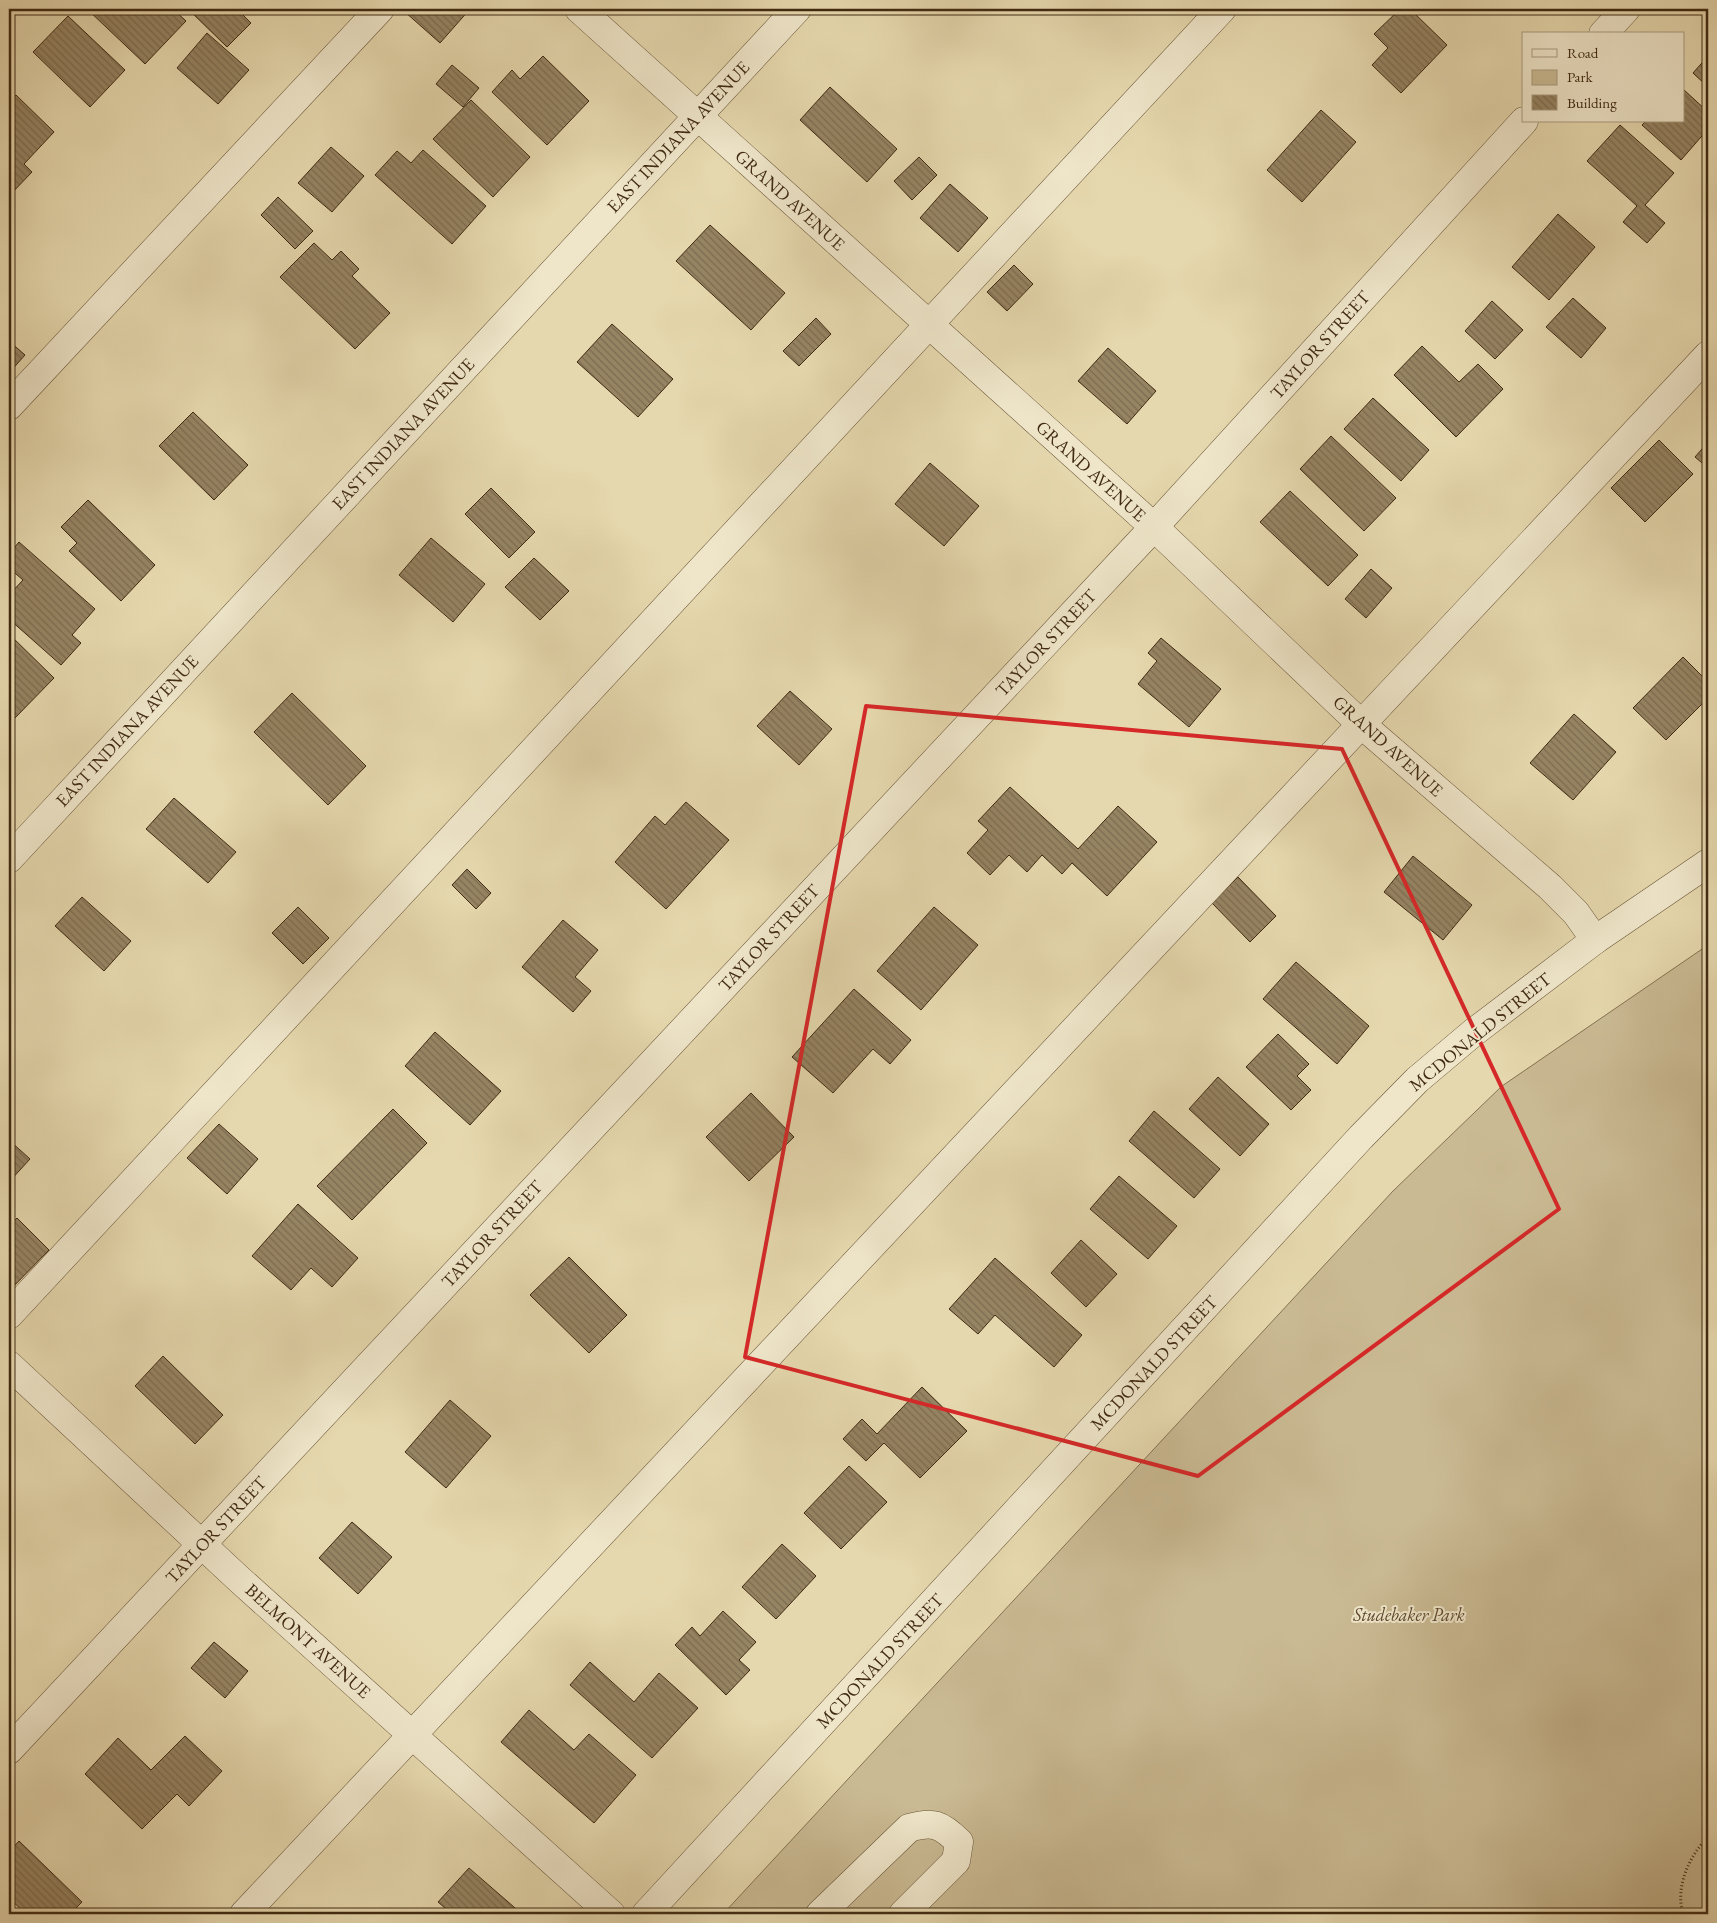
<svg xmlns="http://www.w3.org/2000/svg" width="1717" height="1923" viewBox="0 0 1717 1923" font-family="'EB Garamond',serif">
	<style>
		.green { fill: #caba93; stroke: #857252 }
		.building { fill: url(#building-back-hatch); stroke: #402a12 }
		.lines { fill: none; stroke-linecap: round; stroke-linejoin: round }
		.minor-casing { stroke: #6a5639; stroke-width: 29 }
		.path { stroke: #402a12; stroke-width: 3; stroke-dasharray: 1 2.5; stroke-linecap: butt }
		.minor { stroke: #efe6ca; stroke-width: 28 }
		.marked { fill: none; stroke: #d62828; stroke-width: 4; stroke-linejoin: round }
		.labels { text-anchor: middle; stroke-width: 4; stroke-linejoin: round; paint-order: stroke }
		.street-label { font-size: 18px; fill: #402a12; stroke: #efe6ca }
		.park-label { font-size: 18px; font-style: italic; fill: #5c472c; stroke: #efe6ca }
	</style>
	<defs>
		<pattern id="building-back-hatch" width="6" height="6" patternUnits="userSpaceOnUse" patternTransform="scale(1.25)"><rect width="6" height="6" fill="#968463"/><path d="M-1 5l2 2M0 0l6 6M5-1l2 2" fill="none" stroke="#7c6c50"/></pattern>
	</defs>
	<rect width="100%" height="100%" fill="#e6d8ae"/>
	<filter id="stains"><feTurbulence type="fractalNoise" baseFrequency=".004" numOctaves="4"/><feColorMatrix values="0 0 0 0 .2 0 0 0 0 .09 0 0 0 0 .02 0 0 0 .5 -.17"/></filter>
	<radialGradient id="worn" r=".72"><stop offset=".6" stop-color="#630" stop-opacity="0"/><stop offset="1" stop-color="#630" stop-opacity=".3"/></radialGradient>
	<!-- green -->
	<polygon class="green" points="1708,945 1708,1914 723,1914 1393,1191 1502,1086"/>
	<!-- building -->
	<g class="building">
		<polygon points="87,9 173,9 186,21 145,64"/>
		<polygon points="188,9 237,9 251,23 227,47"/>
		<polygon points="408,9 470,9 440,43 405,12"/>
		<polygon points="1400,9 1410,9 1447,45 1401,93 1372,65 1388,48 1374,34"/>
		<polygon points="68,16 125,70 90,107 33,52"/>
		<polygon points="207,33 249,70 218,104 177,68"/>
		<polygon points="543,56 589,101 547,145 492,92 512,70 520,79"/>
		<polygon points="1708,56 1708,87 1693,73"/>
		<polygon points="452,65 479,88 463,107 436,84"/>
		<polygon points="830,87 897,149 867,182 800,120"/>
		<polygon points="1683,89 1708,112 1708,129 1681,160 1642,125 1646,121 1683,121"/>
		<polygon points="16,95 54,132 24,164 32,172 9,196 9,102"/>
		<polygon points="471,100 530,157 493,197 433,139"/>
		<polygon points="1321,110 1356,142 1302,202 1267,170"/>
		<polygon points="1620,125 1674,173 1645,205 1665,223 1647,243 1623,222 1637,206 1587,161"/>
		<polygon points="331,147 364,176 332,212 298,183"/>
		<polygon points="423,150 486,206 452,244 375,175 397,151 411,163"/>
		<polygon points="919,157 937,175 912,200 894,181"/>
		<polygon points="950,184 988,218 958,252 920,218"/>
		<polygon points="278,197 313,231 295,249 261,215"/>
		<polygon points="1558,214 1595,247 1549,300 1512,267"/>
		<polygon points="710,225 785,293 751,330 676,261"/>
		<polygon points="314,243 332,260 341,251 359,269 352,276 390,313 355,349 280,277"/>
		<polygon points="1014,265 1033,284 1007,311 987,292"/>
		<polygon points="1573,298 1606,328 1581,358 1546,327"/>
		<polygon points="1492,301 1523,330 1495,359 1465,331"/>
		<polygon points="816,318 831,334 799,366 783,351"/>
		<polygon points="612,324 673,379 638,417 577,362"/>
		<polygon points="9,341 25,355 9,373"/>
		<polygon points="1422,346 1459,382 1478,364 1503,389 1456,437 1394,375"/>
		<polygon points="1108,348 1156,391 1127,424 1078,381"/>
		<polygon points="1373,398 1429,450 1401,481 1344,429"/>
		<polygon points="193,412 248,465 214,500 159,446"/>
		<polygon points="1331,436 1396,498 1364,531 1300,469"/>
		<polygon points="1659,440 1693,474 1645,522 1611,488"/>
		<polygon points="1708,442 1708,468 1695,457"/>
		<polygon points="930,463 979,506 944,546 895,504"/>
		<polygon points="491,488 535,532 509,558 465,514"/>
		<polygon points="1290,491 1358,555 1328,586 1260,522"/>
		<polygon points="88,500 155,565 121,601 69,551 77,543 61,527"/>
		<polygon points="431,538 485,584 453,622 399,575"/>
		<polygon points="19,542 95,609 72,635 81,643 61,665 9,619 9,595 23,580 9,568 9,554"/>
		<polygon points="534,558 569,591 540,620 505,587"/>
		<polygon points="1371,569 1392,588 1366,618 1345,599"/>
		<polygon points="9,634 54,678 13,720 9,716"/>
		<polygon points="1161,638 1221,689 1189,727 1138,684 1157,661 1148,653"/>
		<polygon points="1683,657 1708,682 1708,698 1666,740 1633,708"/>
		<polygon points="790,691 832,729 799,765 757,726"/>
		<polygon points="292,693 366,766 328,805 254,732"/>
		<polygon points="1574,714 1616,752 1573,800 1530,763"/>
		<polygon points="1010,787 1078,849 1118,806 1157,842 1107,896 1072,863 1062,874 1042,855 1027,872 1009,855 990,875 967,853 988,830 978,821"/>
		<polygon points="174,798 236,852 208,883 146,829"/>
		<polygon points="686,802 729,840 666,909 615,862 655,816 665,825"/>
		<polygon points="1413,856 1472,905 1443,940 1384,892"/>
		<polygon points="467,869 491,893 476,909 452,885"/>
		<polygon points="1238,877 1276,916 1250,942 1212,903"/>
		<polygon points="82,897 131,941 104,971 55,926"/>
		<polygon points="298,907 329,938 303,964 272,933"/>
		<polygon points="934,907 978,945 921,1010 877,971"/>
		<polygon points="563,920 598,950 575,977 591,991 573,1012 522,967"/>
		<polygon points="1296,962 1369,1026 1337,1064 1263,999"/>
		<polygon points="854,989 911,1040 890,1064 873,1049 833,1093 792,1057"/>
		<polygon points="435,1032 501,1091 470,1125 405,1066"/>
		<polygon points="1278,1034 1309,1064 1297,1076 1311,1090 1291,1110 1246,1067"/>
		<polygon points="1218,1077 1269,1124 1240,1156 1189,1109"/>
		<polygon points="751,1093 794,1137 749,1181 706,1137"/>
		<polygon points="393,1109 427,1143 352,1220 317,1186"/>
		<polygon points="1154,1111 1220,1169 1194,1198 1129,1141"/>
		<polygon points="219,1124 258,1159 227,1194 187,1158"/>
		<polygon points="9,1140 30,1159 9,1182"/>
		<polygon points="1119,1176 1177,1226 1148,1259 1090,1209"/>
		<polygon points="298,1204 358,1258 332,1287 311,1268 291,1290 252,1256"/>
		<polygon points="17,1218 49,1250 9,1291 9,1226"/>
		<polygon points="1081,1240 1117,1274 1086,1307 1051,1273"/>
		<polygon points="569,1257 627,1315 589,1353 530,1295"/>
		<polygon points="995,1258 1082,1335 1054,1367 995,1315 978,1334 949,1309"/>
		<polygon points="163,1356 223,1415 195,1444 135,1386"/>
		<polygon points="922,1387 967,1431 920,1478 884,1443 866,1461 843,1439 862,1419 877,1434"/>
		<polygon points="450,1400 491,1436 446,1488 405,1452"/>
		<polygon points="849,1466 887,1502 841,1549 804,1513"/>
		<polygon points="352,1522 392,1557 358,1594 319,1558"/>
		<polygon points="782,1544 816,1576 776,1619 742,1587"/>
		<polygon points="723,1611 756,1642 739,1660 750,1670 726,1695 675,1645 692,1627 700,1636"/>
		<polygon points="214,1642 248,1671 225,1698 191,1668"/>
		<polygon points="590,1662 634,1702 659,1673 698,1708 652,1758 570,1685"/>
		<polygon points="529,1710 574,1750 589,1734 636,1775 594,1823 501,1742"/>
		<polygon points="185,1736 222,1771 189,1806 177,1794 142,1829 85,1774 118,1738 151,1770"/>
		<polygon points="19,1841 82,1902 70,1914 26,1914 9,1898 9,1852"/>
		<polygon points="469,1868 522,1914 452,1914 438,1902"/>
	</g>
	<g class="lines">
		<!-- minor casing -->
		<g class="minor-casing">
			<g id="minor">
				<polyline points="579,9 1154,527 1361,724 1550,887 1576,913 1595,940"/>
				<polyline points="1603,34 1626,9"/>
				<polyline points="9,406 380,9"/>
				<polyline points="9,859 797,9"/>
				<polyline points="9,1315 1222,9"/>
				<polyline points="9,1365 240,1580 611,1914"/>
				<polyline points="9,1750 1154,527 1524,121"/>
				<polyline points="244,1914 1708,355"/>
				<polyline points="646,1914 1361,1137 1417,1080 1474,1032 1595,940 1708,863"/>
				<path d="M820,1914L909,1828C933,1821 941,1824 959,1842L956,1861L903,1914"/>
			</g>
		</g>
		<!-- path -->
		<path class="path" d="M1683,1914C1675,1887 1689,1856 1708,1837"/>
		<!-- minor -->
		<use href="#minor" class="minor"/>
	</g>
	<!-- marked area -->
	<path class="marked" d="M866,706L1342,749L1559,1209L1198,1476L745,1357Z"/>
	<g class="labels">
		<!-- street labels -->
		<g class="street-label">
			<text transform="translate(678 137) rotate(-47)" y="6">EAST INDIANA AVENUE</text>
			<text transform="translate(790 200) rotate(42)" y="6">GRAND AVENUE</text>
			<text transform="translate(1320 345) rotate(-48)" y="6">TAYLOR STREET</text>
			<text transform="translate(403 434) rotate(-47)" y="6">EAST INDIANA AVENUE</text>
			<text transform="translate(1091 471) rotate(42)" y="6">GRAND AVENUE</text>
			<text transform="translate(1046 643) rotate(-47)" y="6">TAYLOR STREET</text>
			<text transform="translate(127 731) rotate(-47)" y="6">EAST INDIANA AVENUE</text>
			<text transform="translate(1388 746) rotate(42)" y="6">GRAND AVENUE</text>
			<text transform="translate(769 938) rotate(-47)" y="6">TAYLOR STREET</text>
			<text transform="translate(1480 1032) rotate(-39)" y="6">MCDONALD STREET</text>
			<text transform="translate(492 1234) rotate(-47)" y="6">TAYLOR STREET</text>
			<text transform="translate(1154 1363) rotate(-47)" y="6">MCDONALD STREET</text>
			<text transform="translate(216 1530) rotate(-47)" y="6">TAYLOR STREET</text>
			<text transform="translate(308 1641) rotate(42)" y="6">BELMONT AVENUE</text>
			<text transform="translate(880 1661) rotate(-47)" y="6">MCDONALD STREET</text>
		</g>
		<!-- park labels -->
		<g class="park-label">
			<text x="1409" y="1621">Studebaker Park</text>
		</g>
	</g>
	<!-- margin -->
	<rect width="1717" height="1923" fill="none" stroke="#e6d8ae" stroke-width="30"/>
	<rect x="10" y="10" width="1697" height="1903" fill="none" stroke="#402a12" stroke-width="2.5"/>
	<rect x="15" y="15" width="1687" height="1893" fill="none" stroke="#402a12"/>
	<!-- legend -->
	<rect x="1522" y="32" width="162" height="90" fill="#efe6ca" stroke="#a99b80"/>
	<rect x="1532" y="49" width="25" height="8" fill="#efe6ca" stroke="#a99b80"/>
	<text x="1567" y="58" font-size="15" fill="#402a12">Road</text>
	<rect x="1532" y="70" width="25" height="15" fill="#caba93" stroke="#a99b80"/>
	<text x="1567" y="82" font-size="15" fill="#402a12">Park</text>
	<rect x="1532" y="95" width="25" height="15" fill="url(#building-back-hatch)" stroke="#a99b80"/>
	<text x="1567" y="108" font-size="15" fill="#402a12">Building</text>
	<rect width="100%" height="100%" filter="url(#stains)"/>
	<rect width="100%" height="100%" fill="url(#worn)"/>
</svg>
